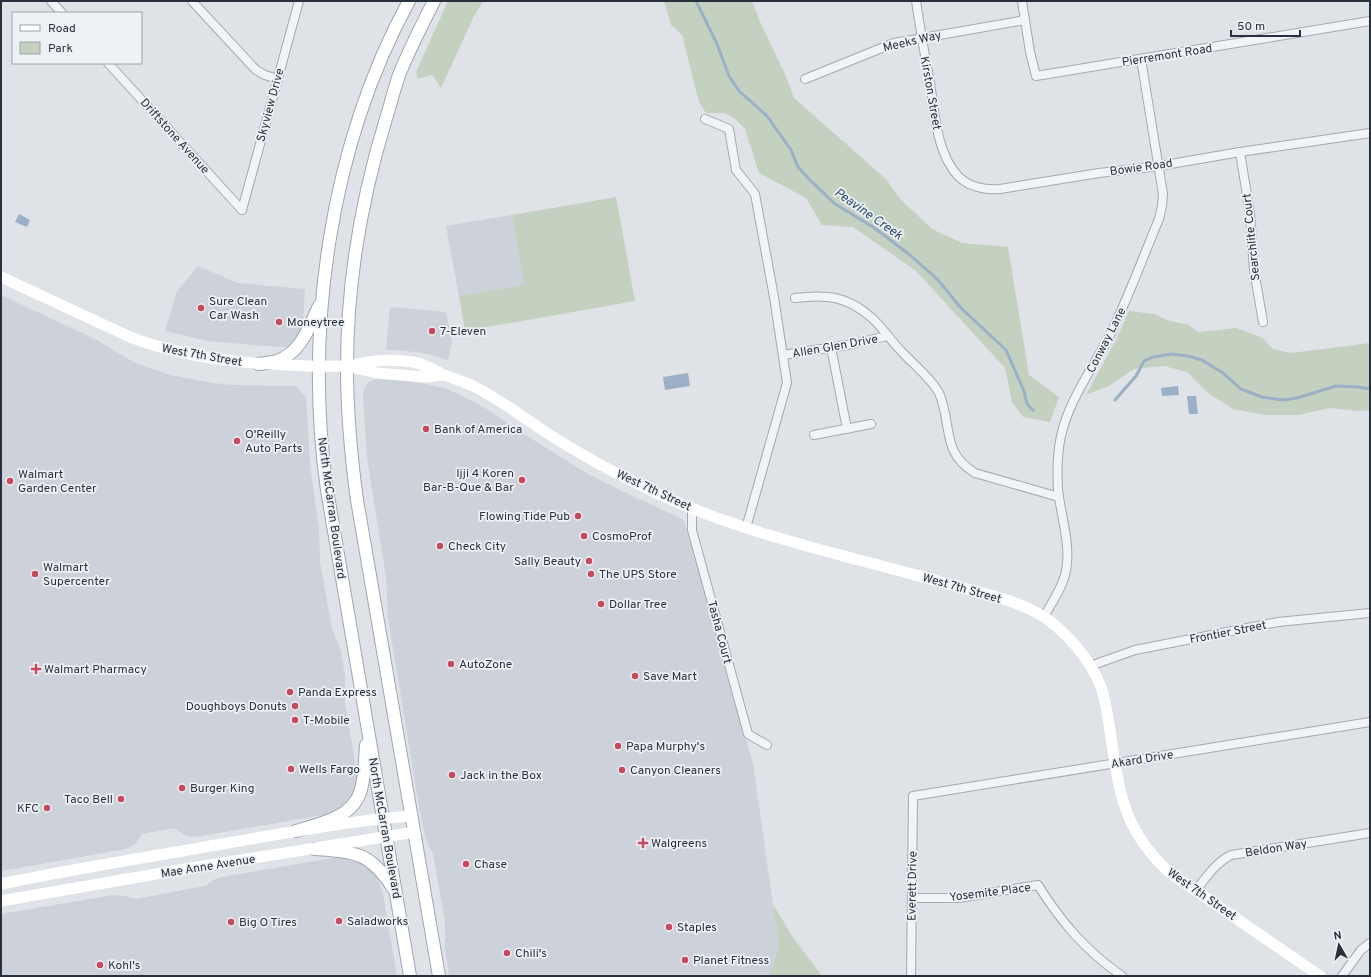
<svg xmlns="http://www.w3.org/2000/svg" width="1371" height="977" viewBox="0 0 1371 977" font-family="Overpass,sans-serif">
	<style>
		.built { fill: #cdd1d9 }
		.green { fill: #c5d1c0 }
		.water { fill: #9bb0c6 }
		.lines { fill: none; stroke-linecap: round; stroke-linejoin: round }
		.stream { stroke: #9bb0c6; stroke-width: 3 }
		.minor-casing { stroke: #a4a9b1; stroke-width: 10 }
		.primary-casing { stroke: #9fa7b2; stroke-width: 14 }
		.minor { stroke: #f1f3f6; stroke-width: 8 }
		.secondary { stroke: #fff; stroke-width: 11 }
		.primary { stroke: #fff; stroke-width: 12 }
		.poi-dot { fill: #c7495e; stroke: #eef1f5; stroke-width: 1.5 }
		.labels { text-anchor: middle; stroke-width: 3.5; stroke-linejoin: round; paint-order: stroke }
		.street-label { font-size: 12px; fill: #28303d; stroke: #eef1f5 }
		.poi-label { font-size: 12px; fill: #28303d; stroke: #eef1f5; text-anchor: start }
		.water-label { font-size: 13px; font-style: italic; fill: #35506f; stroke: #eef1f5 }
	</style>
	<rect width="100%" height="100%" fill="#dfe2e7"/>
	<!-- built -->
	<g class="built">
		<polygon points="512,215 524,285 459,296 446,226"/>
		<polygon points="198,266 238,283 305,289 303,323 301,332 294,342 288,347 276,347 207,341 165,331 177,291"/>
		<polygon points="1,295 97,340 133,362 170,375 213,383 234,385 296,386 306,398 310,465 319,528 320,562 332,629 341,651 343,663 345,676 345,704 358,779 357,790 347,803 341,807 323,815 201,836 191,837 184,835 175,828 142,834 136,844 126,849 1,871"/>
		<polygon points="390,307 446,312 452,341 448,360 428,354 407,351 386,350"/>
		<polygon points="377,379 397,380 422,383 447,389 458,394 485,408 538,443 588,474 626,493 684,520 753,764 779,947 769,976 449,976 445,949 445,923 433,854 426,840 419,806 388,618 386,577 367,458 363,392 366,385 370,381"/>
		<polygon points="338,857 347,857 365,863 377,876 383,895 397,976 1,976 1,914 108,896 117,895 126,896 136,899 205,886 215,879 222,877"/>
	</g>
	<!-- green -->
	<g class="green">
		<polygon points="448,1 483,1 474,16 441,88 433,76 430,75 418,79 416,72"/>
		<polygon points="664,1 752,1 761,24 785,74 794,98 886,179 900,199 932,229 962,243 1008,247 1029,375 1059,397 1050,422 1023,417 1012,402 1005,368 916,271 853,227 822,225 806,198 759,173 745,129 734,118 724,113 706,113 699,102 682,35 671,25"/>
		<polygon points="616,197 635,301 465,331 459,296 524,285 512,215"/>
		<polygon points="1129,311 1154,314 1170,321 1189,325 1198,332 1236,328 1263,338 1273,349 1291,353 1370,343 1370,410 1358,411 1330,408 1298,415 1265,415 1233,409 1208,393 1187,372 1164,366 1134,369 1109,386 1086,395 1116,340"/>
		<polygon points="773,904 792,936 822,976 769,976 779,947"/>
	</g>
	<!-- water -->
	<g class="water">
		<polygon points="19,214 30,220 27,227 15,222"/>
		<polygon points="688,373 690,386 665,390 663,377"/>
		<polygon points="1178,386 1179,395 1162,396 1161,388"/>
		<polygon points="1187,396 1196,396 1198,414 1189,414"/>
	</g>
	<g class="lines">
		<!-- stream -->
		<g class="stream">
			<polyline points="696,1 717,44 729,76 739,91 767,116 791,150 798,167 811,181 835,204 873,227 910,255 938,280 961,308 1006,350 1024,391 1027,404 1033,410"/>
			<polyline points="1115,400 1136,376 1144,361 1153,357 1171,354 1188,356 1202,360 1223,373 1241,389 1262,397 1283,400 1297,398 1336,386 1358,387 1370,389"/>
		</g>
		<!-- minor casing -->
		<g class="minor-casing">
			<g id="minor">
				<polyline points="51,1 62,13"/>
				<polyline points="192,1 256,70 265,75 277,79"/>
				<path d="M916,1C920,28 925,56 930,83C935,113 936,152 958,176C969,187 985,190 1000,189L1099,173L1159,166L1240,152L1370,133"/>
				<polyline points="1022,1 1030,52 1036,76 1370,21"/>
				<polyline points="108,63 242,210"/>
				<polyline points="805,79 894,43 1025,20"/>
				<polyline points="705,119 729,129 736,170 755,194 774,297 787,383 746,528"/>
				<polyline points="1240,152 1250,214 1254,270 1263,322"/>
				<polyline points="242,210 299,1"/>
				<path d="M795,298C827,294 847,296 872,318C882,327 892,342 902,352C913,364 931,378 939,393C942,399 943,406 945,413C950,440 949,457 975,473L1059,497"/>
				<polyline points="831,347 847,429"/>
				<polyline points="783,355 853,344 887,336"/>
				<polyline points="814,435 871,424"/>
				<polyline points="692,508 692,530 748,734 767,745"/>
				<path d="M1044,617C1052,602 1063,587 1066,571C1071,544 1061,517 1058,490C1057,472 1057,454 1061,436C1069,399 1094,367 1111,333C1129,296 1143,257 1159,219L1162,206L1163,194L1141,59"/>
				<polyline points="1090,666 1135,650 1278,622 1370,613"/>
				<path d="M1196,890C1207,877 1215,863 1231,855L1370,833"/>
				<path d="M912,898H959L1038,885C1061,922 1086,951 1122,976"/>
				<polyline points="911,976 913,796 1370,722"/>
				<polyline points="1342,976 1361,950 1370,943"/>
			</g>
		</g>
		<!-- primary casing -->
		<g class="primary-casing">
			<g id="primary">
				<path d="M409,1C330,146 304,328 327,490L410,976"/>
				<path d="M434,1C422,25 409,50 399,75C394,90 390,106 385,122C361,201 347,284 347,367C347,411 351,456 357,500L439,976"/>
				<path d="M258,364C264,363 271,363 277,361C301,353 309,327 319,306"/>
				<path d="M296,831C322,823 357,817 362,785C365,772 365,758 366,745"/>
				<path d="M315,849C355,852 370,852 393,888"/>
			</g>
		</g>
		<!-- minor -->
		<use href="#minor" class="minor"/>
		<!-- secondary -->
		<g class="secondary">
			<path d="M1,277L130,337C180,356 233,363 286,365C305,366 324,367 343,366C352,366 360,363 368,362C383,359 398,360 413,362C424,364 432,369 442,374C454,379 466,382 477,388C502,401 524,418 547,433C584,457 624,478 665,497C754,537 850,556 944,583C977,592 1025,601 1051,622C1072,639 1091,662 1101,687C1107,705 1109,725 1112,744C1120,799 1127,834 1170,873L1320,976"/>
			<polyline points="350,367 377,373 424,377 444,375"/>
			<path d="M1,884C72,869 144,858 216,845C281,834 346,821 411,816"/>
			<polyline points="1,901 179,870 415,832"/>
		</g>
		<!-- primary -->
		<use href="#primary" class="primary"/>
	</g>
	<!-- markers -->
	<g class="poi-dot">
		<circle cx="201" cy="308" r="4"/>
		<circle cx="279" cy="322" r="4"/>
		<circle cx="432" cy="331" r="4"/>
		<circle cx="426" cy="429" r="4"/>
		<circle cx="237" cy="441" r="4"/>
		<circle cx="522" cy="480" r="4"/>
		<circle cx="10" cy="481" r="4"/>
		<circle cx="578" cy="516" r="4"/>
		<circle cx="584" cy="536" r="4"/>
		<circle cx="440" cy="546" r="4"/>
		<circle cx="589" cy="561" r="4"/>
		<circle cx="35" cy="574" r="4"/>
		<circle cx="591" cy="574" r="4"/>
		<circle cx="601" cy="604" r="4"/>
		<circle cx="451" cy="664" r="4"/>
		<path d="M34 663h4v4h4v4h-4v4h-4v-4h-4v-4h4z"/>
		<circle cx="635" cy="676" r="4"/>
		<circle cx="290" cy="692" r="4"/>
		<circle cx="295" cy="706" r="4"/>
		<circle cx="295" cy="720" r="4"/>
		<circle cx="618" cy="746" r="4"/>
		<circle cx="291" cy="769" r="4"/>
		<circle cx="622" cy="770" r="4"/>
		<circle cx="452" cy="775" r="4"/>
		<circle cx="182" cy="788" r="4"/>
		<circle cx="121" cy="799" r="4"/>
		<circle cx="47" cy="808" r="4"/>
		<path d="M641 837h4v4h4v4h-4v4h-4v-4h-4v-4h4z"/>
		<circle cx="466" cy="864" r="4"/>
		<circle cx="339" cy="921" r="4"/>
		<circle cx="231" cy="922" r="4"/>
		<circle cx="669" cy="927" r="4"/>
		<circle cx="507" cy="953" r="4"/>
		<circle cx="685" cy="960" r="4"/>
		<circle cx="100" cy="965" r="4"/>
	</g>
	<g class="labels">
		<!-- street labels -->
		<g class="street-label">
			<text transform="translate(912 41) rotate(-13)" y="4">Meeks Way</text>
			<text transform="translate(1167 55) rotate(-9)" y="4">Pierremont Road</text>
			<text transform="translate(931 93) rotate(80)" y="4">Kirston Street</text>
			<text transform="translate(270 105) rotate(-75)" y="4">Skyview Drive</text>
			<text transform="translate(175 136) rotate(48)" y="4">Driftstone Avenue</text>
			<text transform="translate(1141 167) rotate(-8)" y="4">Bowie Road</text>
			<text transform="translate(1251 237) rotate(-96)" y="4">Searchlite Court</text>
			<text transform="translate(1106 340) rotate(-63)" y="4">Conway Lane</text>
			<text transform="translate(835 346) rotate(-10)" y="4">Allen Glen Drive</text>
			<text transform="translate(202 355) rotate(10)" y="4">West 7th Street</text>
			<text transform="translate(654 490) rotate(25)" y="4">West 7th Street</text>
			<text transform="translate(332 508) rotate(82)" y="4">North McCarran Boulevard</text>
			<text transform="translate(962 588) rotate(16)" y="4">West 7th Street</text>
			<text transform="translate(720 632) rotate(75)" y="4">Tasha Court</text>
			<text transform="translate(1228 632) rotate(-11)" y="4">Frontier Street</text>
			<text transform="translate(1142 759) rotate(-9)" y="4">Akard Drive</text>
			<text transform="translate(385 828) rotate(80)" y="4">North McCarran Boulevard</text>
			<text transform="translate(1276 848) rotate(-9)" y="4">Beldon Way</text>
			<text transform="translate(208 866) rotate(-9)" y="4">Mae Anne Avenue</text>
			<text transform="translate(912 886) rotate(-89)" y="4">Everett Drive</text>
			<text transform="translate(990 892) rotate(-7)" y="4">Yosemite Place</text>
			<text transform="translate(1202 894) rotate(35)" y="4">West 7th Street</text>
		</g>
		<!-- poi labels -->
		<g class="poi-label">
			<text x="209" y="305">Sure Clean<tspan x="209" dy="14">Car Wash</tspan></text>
			<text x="287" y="326">Moneytree</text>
			<text x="440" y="335">7-Eleven</text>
			<text x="434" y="433">Bank of America</text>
			<text x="245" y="438">O'Reilly<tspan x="245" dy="14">Auto Parts</tspan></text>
			<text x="514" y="477" text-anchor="end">Ijji 4 Koren<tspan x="514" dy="14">Bar-B-Que &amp; Bar</tspan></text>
			<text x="18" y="478">Walmart<tspan x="18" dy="14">Garden Center</tspan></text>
			<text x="570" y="520" text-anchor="end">Flowing Tide Pub</text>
			<text x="592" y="540">CosmoProf</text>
			<text x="448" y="550">Check City</text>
			<text x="581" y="565" text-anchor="end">Sally Beauty</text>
			<text x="43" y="571">Walmart<tspan x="43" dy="14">Supercenter</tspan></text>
			<text x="599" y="578">The UPS Store</text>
			<text x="609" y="608">Dollar Tree</text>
			<text x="459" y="668">AutoZone</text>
			<text x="44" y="673">Walmart Pharmacy</text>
			<text x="643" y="680">Save Mart</text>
			<text x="298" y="696">Panda Express</text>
			<text x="287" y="710" text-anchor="end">Doughboys Donuts</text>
			<text x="303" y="724">T-Mobile</text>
			<text x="626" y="750">Papa Murphy's</text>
			<text x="299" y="773">Wells Fargo</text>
			<text x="630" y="774">Canyon Cleaners</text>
			<text x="460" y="779">Jack in the Box</text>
			<text x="190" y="792">Burger King</text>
			<text x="113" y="803" text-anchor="end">Taco Bell</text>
			<text x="39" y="812" text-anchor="end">KFC</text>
			<text x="651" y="847">Walgreens</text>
			<text x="474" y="868">Chase</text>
			<text x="347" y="925">Saladworks</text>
			<text x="239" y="926">Big O Tires</text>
			<text x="677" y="931">Staples</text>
			<text x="515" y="957">Chili's</text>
			<text x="693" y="964">Planet Fitness</text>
			<text x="108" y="969">Kohl's</text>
		</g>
		<!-- water labels -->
		<g class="water-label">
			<text transform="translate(869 213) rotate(35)" y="5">Peavine Creek</text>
		</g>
	</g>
	<!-- border -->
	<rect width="1371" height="977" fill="none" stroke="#28303d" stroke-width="4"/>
	<!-- legend -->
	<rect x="12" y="12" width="130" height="52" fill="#eef1f5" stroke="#9fa4ab"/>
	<rect x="20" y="25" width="20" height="6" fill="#ffffff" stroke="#9fa4ab"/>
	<text x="48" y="32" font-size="12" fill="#28303d">Road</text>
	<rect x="20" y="42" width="20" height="12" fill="#c5d1c0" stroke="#9fa4ab"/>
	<text x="48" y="52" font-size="12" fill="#28303d">Park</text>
	<!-- north arrow -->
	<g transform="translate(1339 945) rotate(351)" stroke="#eef1f5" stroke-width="3" paint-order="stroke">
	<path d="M0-3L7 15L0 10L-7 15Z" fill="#28303d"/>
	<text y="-6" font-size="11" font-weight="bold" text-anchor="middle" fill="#28303d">N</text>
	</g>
	<!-- scale -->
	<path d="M1231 30v6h69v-6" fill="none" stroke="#28303d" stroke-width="2"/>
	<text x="1237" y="30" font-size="12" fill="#28303d" stroke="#eef1f5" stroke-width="3" paint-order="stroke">50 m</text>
</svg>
